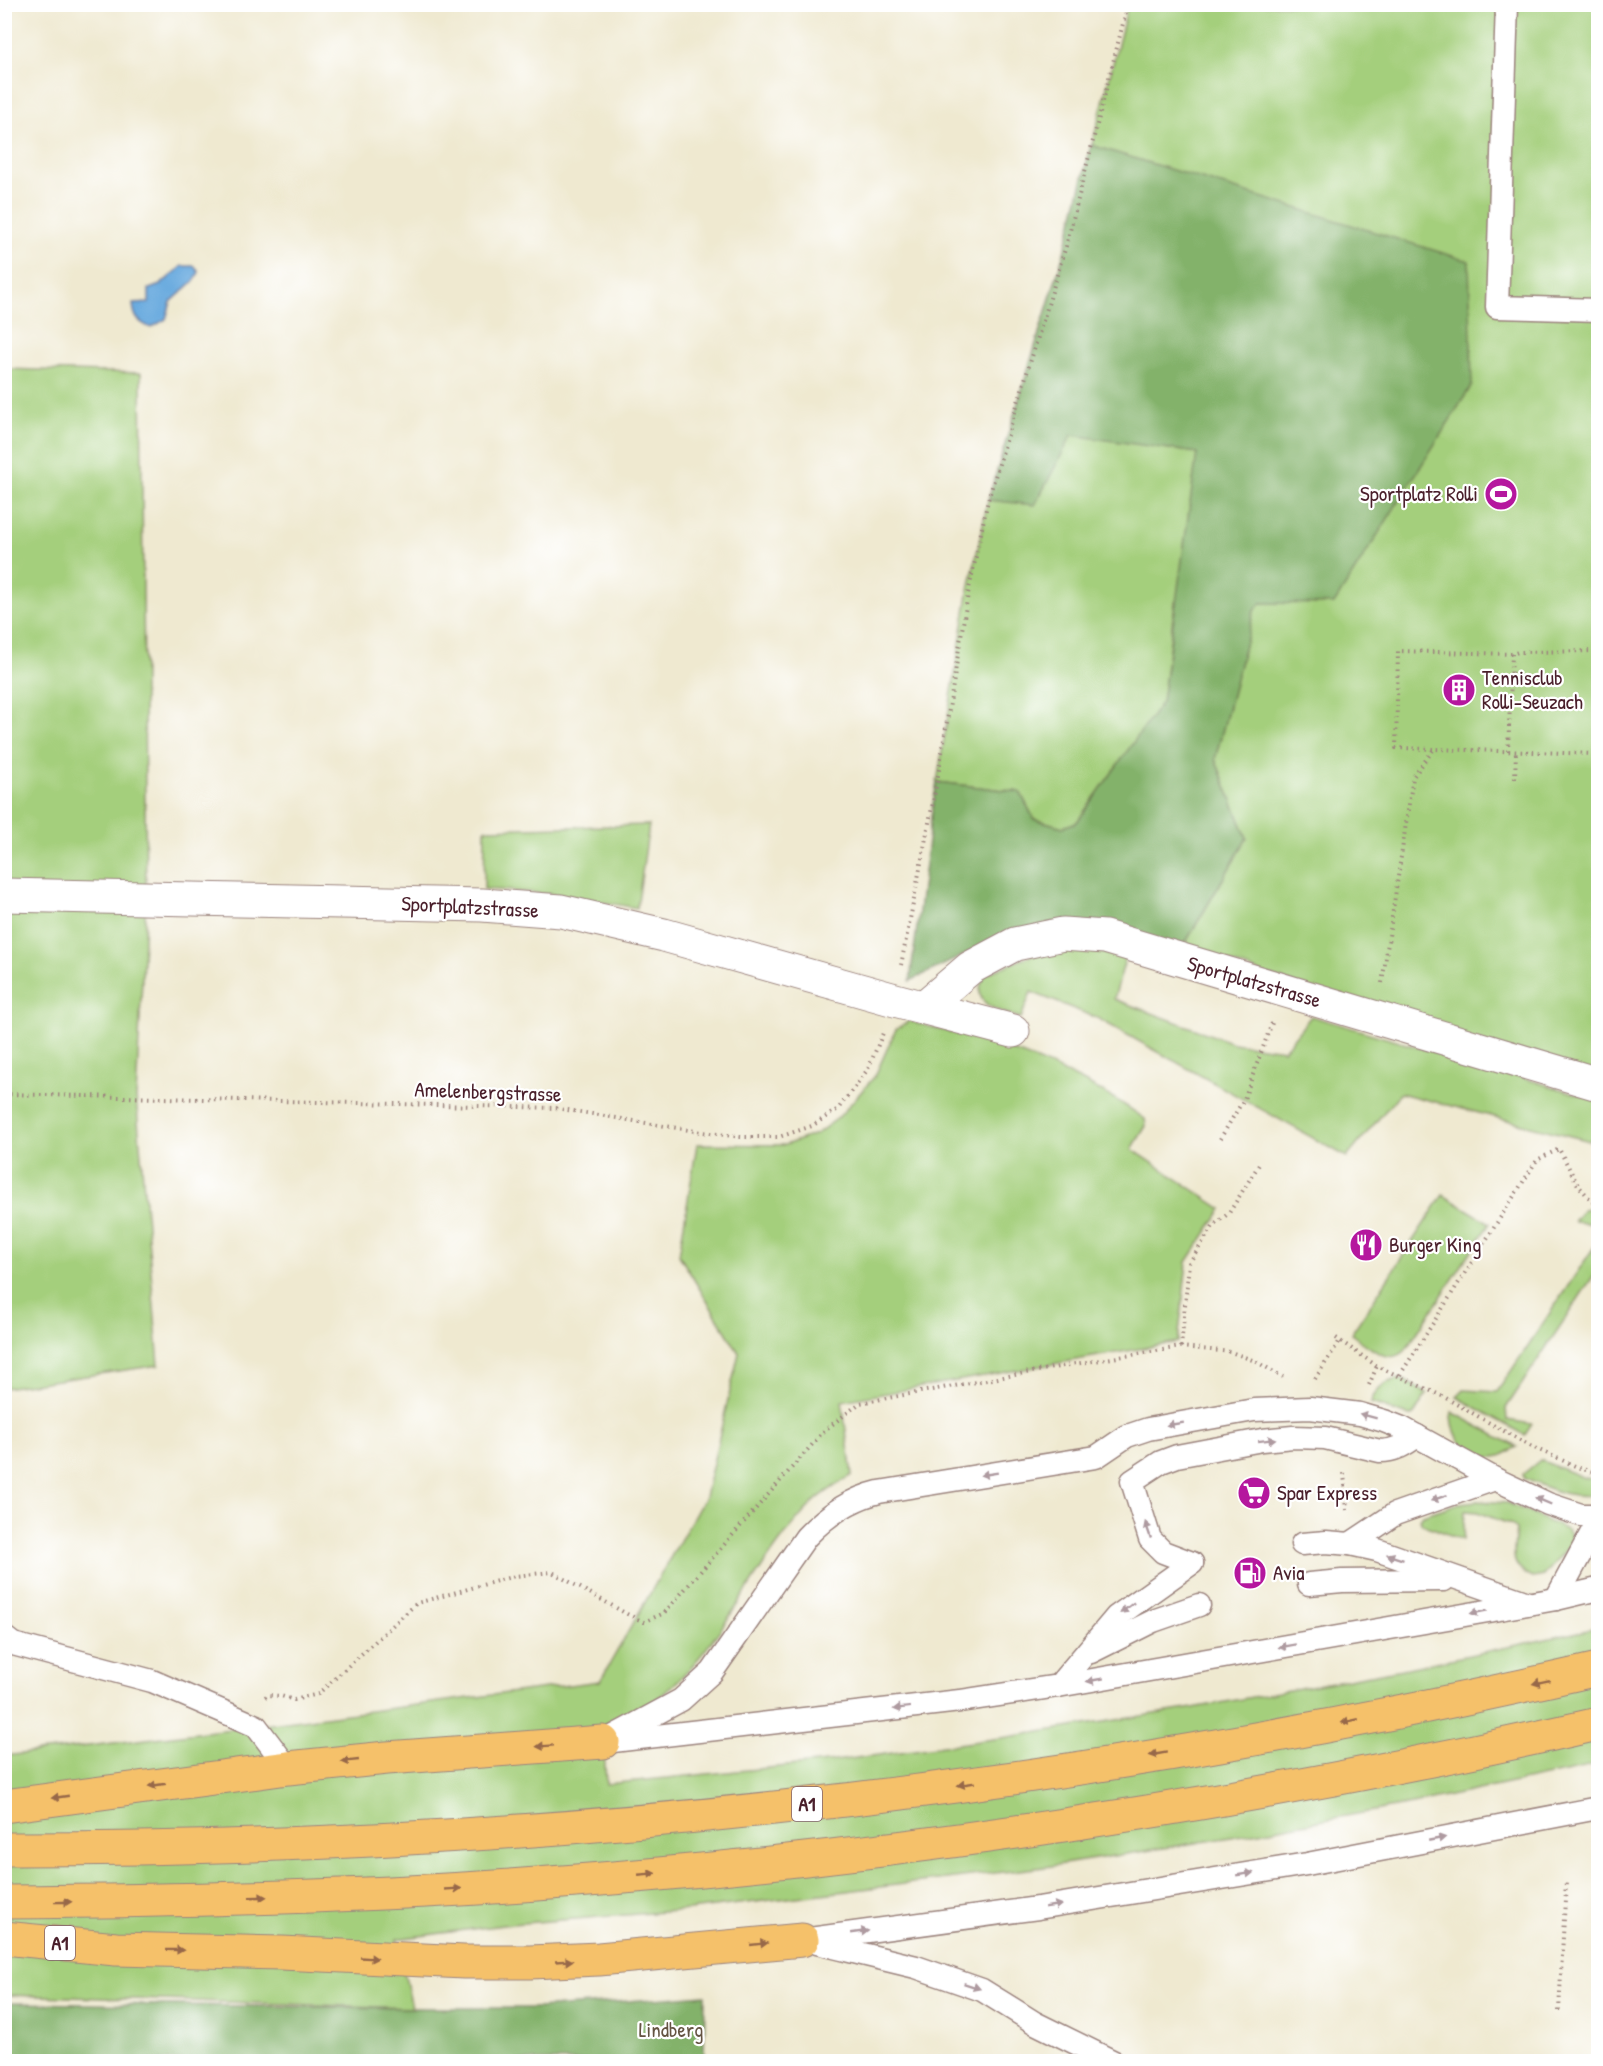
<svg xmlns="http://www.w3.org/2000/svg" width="1603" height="2066" viewBox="0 0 1603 2066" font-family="'Patrick Hand',sans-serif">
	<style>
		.green { fill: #a4cf7b; stroke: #777753; stroke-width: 1.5 }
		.forest { fill: #83b26b; stroke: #66684b; stroke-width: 1.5 }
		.water { fill: #6babdf; stroke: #5a6585; stroke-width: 1.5 }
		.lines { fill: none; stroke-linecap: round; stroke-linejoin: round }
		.lane-casing { stroke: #9c847e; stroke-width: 25 }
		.street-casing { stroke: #9c847e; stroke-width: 35 }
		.highway-casing { stroke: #9c847e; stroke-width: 35 }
		.path { stroke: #9c847e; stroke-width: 4; stroke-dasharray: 1.5 4.5; stroke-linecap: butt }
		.lane { stroke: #fff; stroke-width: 22 }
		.street { stroke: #fff; stroke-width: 33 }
		.highway { stroke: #f5c16b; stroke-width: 33 }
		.oneway { fill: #ae9aa0 }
		.oneway2 { fill: #976848 }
		.labels { text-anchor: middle; stroke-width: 4.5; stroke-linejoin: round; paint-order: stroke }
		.shield { fill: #fff; stroke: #80626b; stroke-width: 1.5 }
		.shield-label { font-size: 20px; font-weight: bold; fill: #4a1f2b }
		.poi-label { font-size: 21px; fill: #4a1f2b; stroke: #fff; text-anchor: start }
		.street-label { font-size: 21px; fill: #4a1f2b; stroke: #fff }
		.park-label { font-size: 21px; fill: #655443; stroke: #fff }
	</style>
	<rect width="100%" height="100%" fill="#fff"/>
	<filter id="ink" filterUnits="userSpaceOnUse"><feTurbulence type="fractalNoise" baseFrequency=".0167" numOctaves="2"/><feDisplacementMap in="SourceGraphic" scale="12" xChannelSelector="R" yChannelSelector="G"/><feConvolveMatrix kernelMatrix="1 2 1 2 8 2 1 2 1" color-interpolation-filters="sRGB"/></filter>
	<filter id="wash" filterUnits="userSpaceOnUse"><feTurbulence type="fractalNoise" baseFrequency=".008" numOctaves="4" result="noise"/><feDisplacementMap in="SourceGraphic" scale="24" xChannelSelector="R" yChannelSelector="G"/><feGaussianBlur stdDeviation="1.35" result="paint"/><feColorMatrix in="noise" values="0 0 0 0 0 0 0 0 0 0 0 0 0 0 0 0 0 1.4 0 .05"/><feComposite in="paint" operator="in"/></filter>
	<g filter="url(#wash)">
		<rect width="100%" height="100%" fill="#efe9d0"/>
		<!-- green -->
		<g class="green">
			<polygon points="1128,5 1598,5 1598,1084 1183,947 1247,838 1215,759 1254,611 1260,603 1175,602 1162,703 1077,822 1063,827 1034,819 1020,792 937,782 968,594 988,500 1066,246"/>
			<polygon points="4,369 141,373 146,901 136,1097 159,1365 5,1388"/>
			<polygon points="649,825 637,908 562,895 484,889 485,829"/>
			<path d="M1054,946L1126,956L1114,999L1233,1043L1284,1050L1311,1016L1598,1100V1143L1400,1093L1347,1157L1097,1018L1031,992L1021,1018C999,1011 966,1005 986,974Z"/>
			<path d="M909,1021C940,1030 972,1037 1002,1047C1050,1064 1104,1089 1145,1119L1146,1126L1132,1149L1222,1209L1187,1262L1178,1342L842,1401L852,1475C840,1483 826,1491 815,1501C750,1564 720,1661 641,1710C629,1717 615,1720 603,1725L606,1784L828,1762L1008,1737L1193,1708L1408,1668L1598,1628V1765L1417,1803L1220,1839L1045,1867L689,1910L511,1924L397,1939L412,2008L5,1995V1756L256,1726L600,1681L705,1497L739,1353L679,1255L697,1144L785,1145L816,1134L838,1118L875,1076L896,1029Z"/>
			<path d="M1443,1195L1490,1223L1405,1351C1388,1367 1366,1344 1351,1334Z"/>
			<polygon points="1589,1209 1598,1217 1598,1224 1575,1222 1574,1220 1583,1210"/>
			<polygon points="1598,1241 1598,1269 1506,1408 1507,1420 1532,1424 1525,1435 1457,1397 1464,1390 1497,1392"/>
			<path d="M1397,1379L1406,1381L1427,1394L1413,1416C1404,1417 1383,1406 1371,1403C1375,1389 1383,1383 1397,1379Z"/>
			<path d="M1452,1412L1517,1447C1511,1450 1506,1454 1500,1456C1470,1463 1452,1439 1452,1412Z"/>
			<path d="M1540,1460L1582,1477L1598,1481V1494C1570,1500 1549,1488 1523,1478V1474Z"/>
			<path d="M1476,1501L1508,1503L1567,1530L1571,1535L1572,1542L1544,1576L1533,1578C1508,1567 1514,1553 1516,1529L1512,1525L1477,1512L1465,1511L1463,1540L1422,1524L1420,1519L1423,1515L1460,1503Z"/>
		</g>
		<!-- forest -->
		<g class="forest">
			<polygon points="1091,145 1469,261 1472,385 1334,604 1261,603 1254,611 1215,759 1247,838 1183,947 1006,935 910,981 932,809 937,782 1020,792 1034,819 1063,827 1077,822 1162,702 1197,453 1072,435 1035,505 988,500 1066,246"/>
			<polygon points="705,1995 704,2061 5,2061 5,2003 412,2008 538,2008"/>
		</g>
		<!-- water -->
		<path class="water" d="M182,266H194L199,272L195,280L171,302L166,319L151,328C138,322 134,318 133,304L149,303V289L160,285Z"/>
	</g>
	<g filter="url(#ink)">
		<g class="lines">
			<!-- lane casing -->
			<g class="lane-casing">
				<g id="lane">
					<polyline points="1507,4 1497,307 1598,310"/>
					<polyline points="1302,1544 1326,1542 1350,1544 1377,1550 1528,1603"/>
					<polyline points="1350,1544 1395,1514 1495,1479"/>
					<path d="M1192,1563L1163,1552L1150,1539L1132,1481L1161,1462L1177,1456L1262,1440L1293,1437L1325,1438L1380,1451C1395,1451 1405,1445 1417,1436"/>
					<polyline points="1309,1584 1342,1581 1444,1580"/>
					<polyline points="1556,1599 1598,1521"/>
					<polyline points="4,1637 13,1644 152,1681 231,1715 256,1726 288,1768"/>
					<polyline points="1091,1652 1153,1621 1199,1605"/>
					<polyline points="1058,1686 1116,1617 1192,1563"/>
					<polyline points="613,1741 960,1701 1058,1686 1556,1599 1598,1589"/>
					<path d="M603,1742L681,1700L712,1672L806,1537C827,1515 850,1499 879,1492L1096,1457L1127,1436L1148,1429L1254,1410L1310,1408L1360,1414L1384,1421L1402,1428L1495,1479L1548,1504L1581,1515H1598"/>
					<polyline points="802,1940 1038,1908 1307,1864 1598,1808"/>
					<polyline points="817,1943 916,1967 982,1990 1035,2023 1114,2062"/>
				</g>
			</g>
			<!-- street casing -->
			<g class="street-casing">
				<g id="street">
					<polyline points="4,895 482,905 561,911 664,935 895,1000 1013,1031"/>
					<polyline points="924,1007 970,968 1015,944 1063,934 1105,937 1598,1084"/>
				</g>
			</g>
			<!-- highway casing -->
			<g class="highway-casing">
				<g id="highway">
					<polyline points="4,1806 288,1768 387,1758 603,1742"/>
					<path d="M4,1849C540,1850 1076,1789 1598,1669"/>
					<path d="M4,1902C182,1901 360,1897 537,1884C893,1858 1251,1803 1598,1724"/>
					<polyline points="4,1938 116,1949 282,1953 464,1962 530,1962 599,1959 802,1940"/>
				</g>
			</g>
			<!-- path -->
			<g class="path">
				<polyline points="1433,749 1396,748 1398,651 1512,654 1518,652 1598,651"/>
				<polyline points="1508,751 1512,654"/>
				<polyline points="1515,779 1516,751"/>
				<polyline points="901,965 937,782 968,594 988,500 1066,246 1128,4"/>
				<polyline points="1382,983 1413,777 1434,749 1598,754"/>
				<polyline points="4,1094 556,1108 701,1132 741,1137 779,1137 812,1126 838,1109 868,1069 883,1033"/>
				<polyline points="1220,1139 1244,1099 1272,1023"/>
				<polyline points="1336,1338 1377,1366 1444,1397 1532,1447 1582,1469 1598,1473"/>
				<polyline points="1181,1347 1189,1263 1214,1225 1229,1213 1260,1163"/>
				<polyline points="1400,1375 1537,1160 1559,1149 1578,1185 1598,1208"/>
				<polyline points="1315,1379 1339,1342"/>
				<polyline points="1369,1385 1377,1366"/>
				<polyline points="1344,1473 1347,1510"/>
				<polyline points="265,1697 268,1695 281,1696 294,1700 318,1694 417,1603 515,1576 552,1572 627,1614 644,1622 664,1613 825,1430 860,1403 1075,1364 1181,1347 1231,1352 1255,1361 1283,1377"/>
				<polyline points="1559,2011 1566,1881"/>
			</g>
			<!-- lane -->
			<use href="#lane" class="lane"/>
			<!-- street -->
			<use href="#street" class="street"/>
			<!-- highway -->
			<use href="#highway" class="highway"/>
		</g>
		<!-- one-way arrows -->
		<defs><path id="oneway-solid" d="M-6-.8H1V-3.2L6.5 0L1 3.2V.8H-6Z" transform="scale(1.5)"/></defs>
		<g class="oneway">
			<use href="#oneway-solid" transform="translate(1368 1416) rotate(-165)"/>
			<use href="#oneway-solid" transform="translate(1175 1424) rotate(171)"/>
			<use href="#oneway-solid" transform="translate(1267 1440) rotate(-7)"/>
			<use href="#oneway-solid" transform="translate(989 1474) rotate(171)"/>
			<use href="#oneway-solid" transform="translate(1439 1498) rotate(161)"/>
			<use href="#oneway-solid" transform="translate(1543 1501) rotate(-157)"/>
			<use href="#oneway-solid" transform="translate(1148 1530) rotate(-109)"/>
			<use href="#oneway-solid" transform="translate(1395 1557) rotate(-161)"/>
			<use href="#oneway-solid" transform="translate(1127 1608) rotate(142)"/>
			<use href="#oneway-solid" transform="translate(1479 1612) rotate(170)"/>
			<use href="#oneway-solid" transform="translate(1287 1646) rotate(170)"/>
			<use href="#oneway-solid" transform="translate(1095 1680) rotate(170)"/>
			<use href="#oneway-solid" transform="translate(902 1708) rotate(173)"/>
			<use href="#oneway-solid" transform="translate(1437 1839) rotate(-11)"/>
			<use href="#oneway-solid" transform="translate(1245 1874) rotate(-9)"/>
			<use href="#oneway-solid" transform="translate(1053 1906) rotate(-9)"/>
			<use href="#oneway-solid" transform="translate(860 1932) rotate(-8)"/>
			<use href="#oneway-solid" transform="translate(972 1986) rotate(19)"/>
		</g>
		<g class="oneway2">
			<use href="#oneway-solid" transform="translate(1541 1682) rotate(168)"/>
			<use href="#oneway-solid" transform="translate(1350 1721) rotate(168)"/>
			<use href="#oneway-solid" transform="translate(545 1746) rotate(176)"/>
			<use href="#oneway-solid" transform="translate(1158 1754) rotate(170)"/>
			<use href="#oneway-solid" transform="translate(350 1761) rotate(174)"/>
			<use href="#oneway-solid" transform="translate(966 1784) rotate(171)"/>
			<use href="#oneway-solid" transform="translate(157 1785) rotate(172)"/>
			<use href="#oneway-solid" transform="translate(60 1797) rotate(172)"/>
			<use href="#oneway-solid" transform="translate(647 1874) rotate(-5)"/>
			<use href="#oneway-solid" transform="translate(453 1889) rotate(-3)"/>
			<use href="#oneway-solid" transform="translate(258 1897) rotate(-2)"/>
			<use href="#oneway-solid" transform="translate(63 1902) rotate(-1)"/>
			<use href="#oneway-solid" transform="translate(759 1944) rotate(-6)"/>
			<use href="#oneway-solid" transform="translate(175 1950) rotate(1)"/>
			<use href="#oneway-solid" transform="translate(369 1958) rotate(3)"/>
			<use href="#oneway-solid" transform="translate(564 1961) rotate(-3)"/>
		</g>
	</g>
	<!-- icons -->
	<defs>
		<g id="stadium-disc" transform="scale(1.725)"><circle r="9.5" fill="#b5179e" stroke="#fff"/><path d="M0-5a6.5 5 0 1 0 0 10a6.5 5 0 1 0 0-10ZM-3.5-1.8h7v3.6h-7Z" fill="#fff"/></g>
		<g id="building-disc" transform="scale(1.725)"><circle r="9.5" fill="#b5179e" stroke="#fff"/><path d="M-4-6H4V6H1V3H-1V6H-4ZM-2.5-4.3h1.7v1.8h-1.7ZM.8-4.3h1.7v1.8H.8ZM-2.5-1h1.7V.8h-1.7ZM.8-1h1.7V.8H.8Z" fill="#fff"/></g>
		<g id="restaurant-disc" transform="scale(1.725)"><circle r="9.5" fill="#b5179e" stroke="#fff"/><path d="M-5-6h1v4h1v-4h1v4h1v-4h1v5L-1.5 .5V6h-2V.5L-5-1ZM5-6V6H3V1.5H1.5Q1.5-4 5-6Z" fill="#fff"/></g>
		<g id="supermarket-disc" transform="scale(1.725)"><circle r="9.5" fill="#b5179e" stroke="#fff"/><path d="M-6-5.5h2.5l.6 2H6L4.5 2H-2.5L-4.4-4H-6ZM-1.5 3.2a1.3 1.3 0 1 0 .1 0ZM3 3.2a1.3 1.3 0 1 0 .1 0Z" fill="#fff"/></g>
		<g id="fuel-disc" transform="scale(1.725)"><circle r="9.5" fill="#b5179e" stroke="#fff"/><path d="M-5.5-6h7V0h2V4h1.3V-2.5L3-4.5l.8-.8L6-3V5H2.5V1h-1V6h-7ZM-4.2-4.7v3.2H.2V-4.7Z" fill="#fff"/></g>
	</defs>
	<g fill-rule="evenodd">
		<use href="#stadium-disc" x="1501" y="494"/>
		<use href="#building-disc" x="1459" y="690"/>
		<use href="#restaurant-disc" x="1366" y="1245"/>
		<use href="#supermarket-disc" x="1254" y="1493"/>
		<use href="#fuel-disc" x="1250" y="1573"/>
	</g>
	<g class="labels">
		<!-- shield labels -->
		<g class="shield">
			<rect x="792" y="1787" width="30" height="34" rx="4.5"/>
			<rect x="45" y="1926" width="30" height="34" rx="4.5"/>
		</g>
		<g class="shield-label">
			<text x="807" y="1811">A1</text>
			<text x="60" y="1950">A1</text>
		</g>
		<!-- poi labels -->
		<g class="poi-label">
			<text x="1478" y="501" text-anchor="end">Sportplatz Rolli</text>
			<text x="1482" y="685">Tennisclub<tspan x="1482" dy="24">Rolli-Seuzach</tspan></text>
			<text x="1389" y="1252">Burger King</text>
			<text x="1277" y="1500">Spar Express</text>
			<text x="1273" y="1580">Avia</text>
		</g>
		<!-- street labels -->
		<g class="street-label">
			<text transform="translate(470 907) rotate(3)" y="7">Sportplatzstrasse</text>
			<text transform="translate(1254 982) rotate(16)" y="7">Sportplatzstrasse</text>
			<text transform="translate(488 1092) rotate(2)" y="7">Amelenbergstrasse</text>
		</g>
		<!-- park labels -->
		<g class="park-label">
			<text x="671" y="2037">Lindberg</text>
		</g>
	</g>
	<!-- margin -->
	<rect width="1603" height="2066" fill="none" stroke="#fff" stroke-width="24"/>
</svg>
